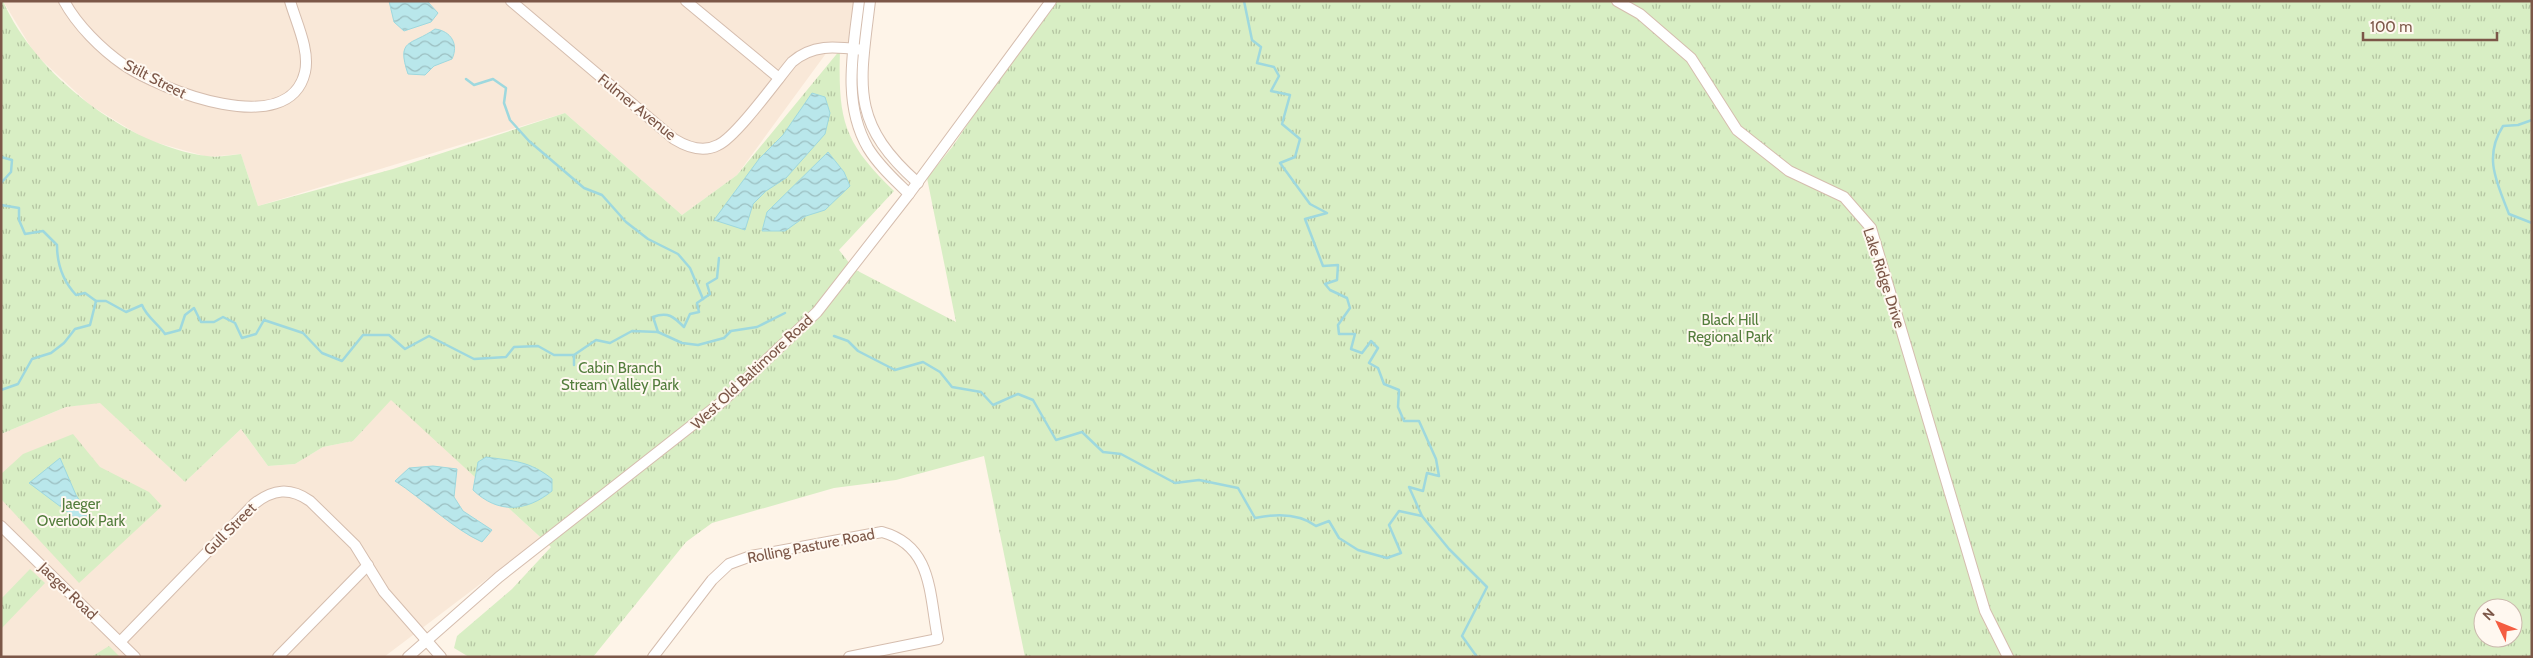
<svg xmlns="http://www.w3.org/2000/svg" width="2533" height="658" viewBox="0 0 2533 658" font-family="Cabin,sans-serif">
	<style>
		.residential { fill: #f9e8d8 }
		.park { fill: url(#park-tufts); fill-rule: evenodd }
		.water { fill: url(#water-waves); stroke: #9ed8de }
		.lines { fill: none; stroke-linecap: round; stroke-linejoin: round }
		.stream { stroke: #9ed8de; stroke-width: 2.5 }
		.minor-casing { stroke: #d5bdae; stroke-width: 12 }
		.minor { stroke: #fff; stroke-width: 10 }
		.labels { text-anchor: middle; stroke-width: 4; stroke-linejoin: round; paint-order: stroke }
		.street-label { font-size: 15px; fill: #7c5748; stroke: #fff8f0 }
		.park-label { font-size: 15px; fill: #537d3c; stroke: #fff8f0 }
	</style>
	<defs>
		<pattern id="park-tufts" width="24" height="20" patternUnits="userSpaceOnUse" patternTransform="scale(1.25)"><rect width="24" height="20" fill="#d8eec4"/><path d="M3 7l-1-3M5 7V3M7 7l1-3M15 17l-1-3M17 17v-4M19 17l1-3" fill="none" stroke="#b4c4a1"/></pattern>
		<pattern id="water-waves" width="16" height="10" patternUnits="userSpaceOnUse" patternTransform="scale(1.25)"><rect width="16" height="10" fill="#b9e7eb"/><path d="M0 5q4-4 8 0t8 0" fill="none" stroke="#9bbec0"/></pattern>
	</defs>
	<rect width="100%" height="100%" fill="#fef4e8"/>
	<!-- residential -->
	<g class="residential">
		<polygon points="3,1 859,1 853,49 830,48 737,175 682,215 565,113 258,206 241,154 208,157 147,140 90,105 35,54"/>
		<polygon points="391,399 541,538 384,657 1,657 1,434 66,407 100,402 185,482 241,429 268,466 295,464 323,447 353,441"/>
	</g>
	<!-- park -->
	<g class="park">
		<path d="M1,1H3C35,75 128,146 207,156C218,158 231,155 241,154L258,206L393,169L565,113L682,215L737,175L840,50C838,120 843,142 894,191L839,250L854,269L956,322L927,178L953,146L1050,1H2532V657H1025L984,456L896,480L834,488L712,523L686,542L593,657H469L454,648L457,636L512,589L551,547L391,400L353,441L323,447L295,464L268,466L241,429L185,482L100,403L66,407L1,434ZM2483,608H2513V638H2483Z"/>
		<polygon points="73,434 100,467 149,492 162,506 79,583 1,499 1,474 23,454"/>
		<polygon points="30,569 45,583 1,629 1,599"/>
		<polygon points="109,646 120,657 91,657"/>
	</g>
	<!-- water -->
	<g class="water">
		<polygon points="389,1 427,1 438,13 431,22 404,31 394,22"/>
		<path d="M435,29C451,31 459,44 452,59L434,66L425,75L408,74C396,38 411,46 435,29Z"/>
		<polygon points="812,93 825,97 830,113 825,134 786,178 766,191 753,204 745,230 714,220 759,159 783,135"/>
		<polygon points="828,152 844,172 850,186 825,210 806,216 785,231 762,231 767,212"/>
		<path d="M486,457C514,461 530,461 552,479V491C526,512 498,514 473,490L478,462Z"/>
		<polygon points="60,458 76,495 89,515 77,519 29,483"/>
		<path d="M433,466L457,469L454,497L463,511L492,530L482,542C453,529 423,499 395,481L409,468Z"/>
	</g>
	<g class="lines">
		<!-- stream -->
		<g class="stream">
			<polyline points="1244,1 1252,40 1261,47 1257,63 1274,67 1279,76 1271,91 1290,95 1282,124 1300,139 1295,157 1280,163 1310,204 1327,213 1305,219 1323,266 1338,265 1337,280 1325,284 1330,290 1347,298 1350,308 1338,325 1339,334 1355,334 1351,349 1362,353 1371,341 1378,348 1369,363 1378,368 1384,384 1399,390 1398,407 1404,421 1419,421 1436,459 1439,476 1427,473 1423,491 1409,487 1422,516 1449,549 1487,587 1462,636 1477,657"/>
			<polyline points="466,79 474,85 493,79 506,88 504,103 510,120 529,141 584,188 602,195 626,222 648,239 678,254 690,268 703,299"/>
			<path d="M2532,120L2518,125L2503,126C2483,157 2497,183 2509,214L2532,223"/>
			<polyline points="1,157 12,160 11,172 1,183"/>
			<path d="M1,205L19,208V220L25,234L43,231L57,245C57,264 63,281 76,295L85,293L96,301"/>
			<path d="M658,332L653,317C668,311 674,317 684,327L690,314L699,312L697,303L710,294L707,284L717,278L719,258"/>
			<path d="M834,336L848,341L858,351L895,370L923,362L940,372L952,387L981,392L993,405L1018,394L1033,400L1056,440L1082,432L1103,452L1121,454L1175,483L1199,480L1238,488L1255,518C1274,514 1299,513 1316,526L1329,521L1339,538L1358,550L1387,558L1401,553L1389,525L1399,511L1422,516"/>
			<polyline points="574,365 574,355"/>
			<path d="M1,390L18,384L32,359L51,353L64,343L75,329L90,325L96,301H106L126,312L142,305C146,316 158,324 165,334L180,330L185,315L194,308L201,322H214L223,317L235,323L242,338L256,334L264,320L303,333L322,353L342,361L363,335H389L405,349L429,336L474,359L506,357L514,347L538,346L554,355H574L596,340L610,343L632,331L658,332L682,343L698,345L724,338L731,331L757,327L785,313"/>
		</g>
		<!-- minor casing -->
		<g class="minor-casing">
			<g id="minor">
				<path d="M64,1C77,25 101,49 124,65C161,90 289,141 305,72C310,50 296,22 290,1"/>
				<path d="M511,1L674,139C687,147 703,153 718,145C736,137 777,80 792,62C814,43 837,47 864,50"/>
				<polyline points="686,1 779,78"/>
				<path d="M859,1C853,51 842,103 868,148C879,166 895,180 909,194"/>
				<path d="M870,1C860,85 849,122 918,183"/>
				<polyline points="1617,1 1640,14 1691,58 1737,130 1789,171 1844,197 1871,228 1985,611 2008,657"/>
				<polyline points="1,526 135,657"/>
				<path d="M120,642L254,504C273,489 290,487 310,501L355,545L384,592L441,657"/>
				<polyline points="278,657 368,565"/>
				<polyline points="408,657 499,577 723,401 817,312 909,194 1051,1"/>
				<path d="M653,657L712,580L729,564L751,556L882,532C933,546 929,594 938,639L849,657"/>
			</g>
		</g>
		<!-- minor -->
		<use href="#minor" class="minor"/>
	</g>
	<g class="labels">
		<!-- street labels -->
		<g class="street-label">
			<text transform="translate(155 79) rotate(27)" y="5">Stilt Street</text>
			<text transform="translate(637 107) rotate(39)" y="5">Fulmer Avenue</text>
			<text transform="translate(1884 278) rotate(72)" y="5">Lake Ridge Drive</text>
			<text transform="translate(752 372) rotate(-43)" y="5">West Old Baltimore Road</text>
			<text transform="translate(230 529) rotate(-45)" y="5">Gull Street</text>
			<text transform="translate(811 546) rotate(-11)" y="5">Rolling Pasture Road</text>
			<text transform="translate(68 591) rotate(44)" y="5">Jaeger Road</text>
		</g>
		<!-- park labels -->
		<g class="park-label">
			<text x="1730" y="325">Black Hill<tspan x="1730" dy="17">Regional Park</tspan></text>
			<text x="620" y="373">Cabin Branch<tspan x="620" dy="17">Stream Valley Park</tspan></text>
			<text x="81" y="509">Jaeger<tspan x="81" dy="17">Overlook Park</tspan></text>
		</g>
	</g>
	<!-- border -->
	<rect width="2533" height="658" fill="none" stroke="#7c5748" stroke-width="5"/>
	<!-- north arrow -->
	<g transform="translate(2498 623) rotate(313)"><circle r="24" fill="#fff8f0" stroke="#cbb8ad"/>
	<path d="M0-4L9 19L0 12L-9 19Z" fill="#f45d41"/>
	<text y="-8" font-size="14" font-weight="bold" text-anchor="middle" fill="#7c5748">N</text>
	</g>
	<!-- scale -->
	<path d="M2363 32v8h134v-8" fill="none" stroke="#7c5748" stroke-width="2.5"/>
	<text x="2370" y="32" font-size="15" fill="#7c5748" stroke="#fff8f0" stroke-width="4" paint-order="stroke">100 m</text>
</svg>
